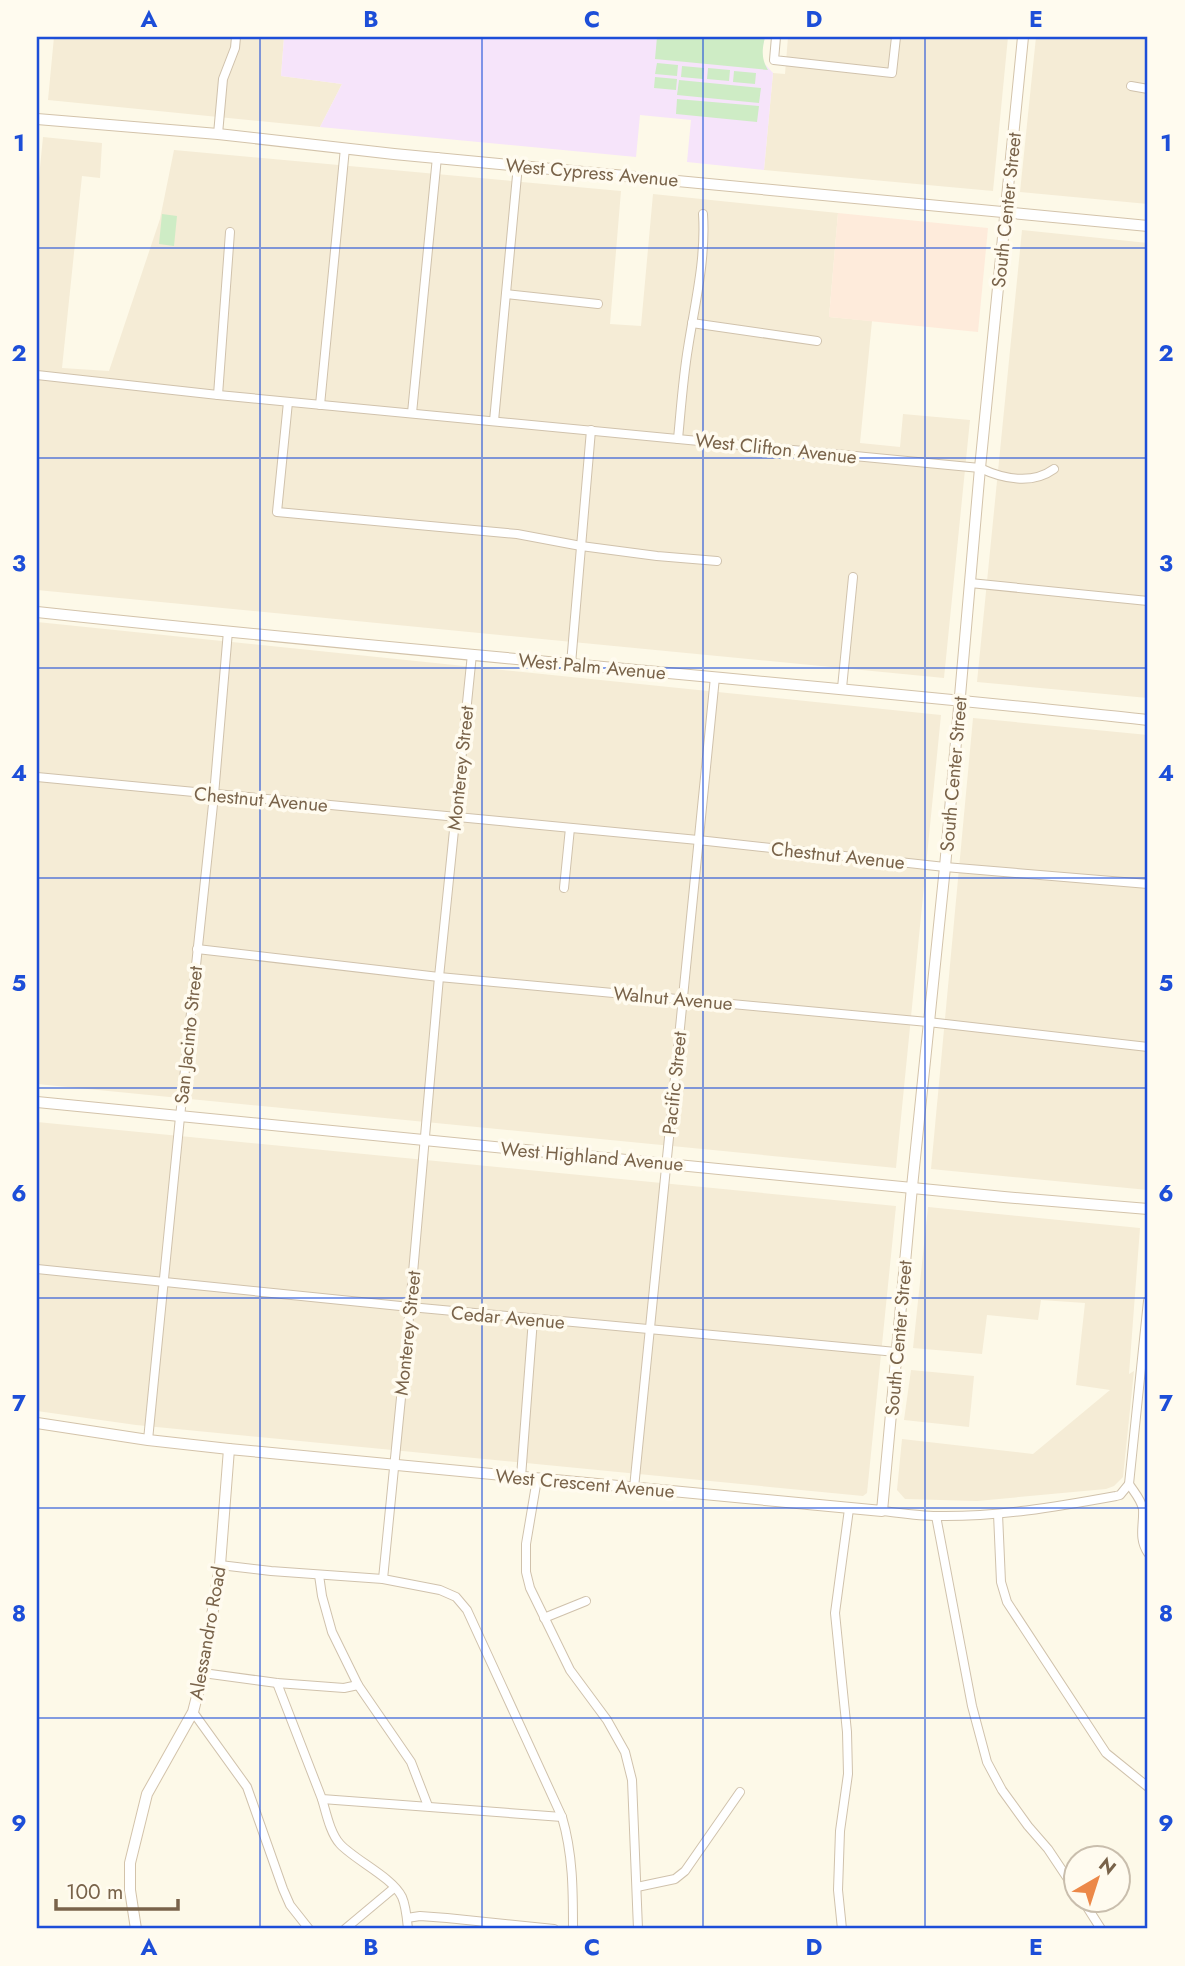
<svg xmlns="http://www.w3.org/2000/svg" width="1185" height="1966" viewBox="0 0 1185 1966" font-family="Jost,sans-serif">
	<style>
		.residential { fill: #f5ecd6 }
		.commercial { fill: #feebdb }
		.education { fill: #f6e4fa }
		.green { fill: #ceecc5 }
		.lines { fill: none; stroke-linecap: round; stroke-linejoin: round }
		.street-casing { stroke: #d0c2ac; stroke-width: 10 }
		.secondary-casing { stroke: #d3c3aa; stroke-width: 12 }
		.street { stroke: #fff; stroke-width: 8 }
		.secondary { stroke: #fff; stroke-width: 10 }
		.grid { fill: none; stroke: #1d4ed8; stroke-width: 2; stroke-opacity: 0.55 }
		.labels { text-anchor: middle; stroke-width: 7; stroke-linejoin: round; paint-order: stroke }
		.street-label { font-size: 19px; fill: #79634a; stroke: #fffbef }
		.neatline { fill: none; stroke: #1d4ed8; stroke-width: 2.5 }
		.grid-label { font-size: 23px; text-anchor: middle; font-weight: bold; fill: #1d4ed8 }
	</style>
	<rect width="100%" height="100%" fill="#fdf9e8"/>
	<!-- residential -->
	<g class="residential">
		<polygon points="54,37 284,37 281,76 342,84 320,127 48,100"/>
		<polygon points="788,37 1008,37 993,191 764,170 773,73 785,74"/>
		<polygon points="1036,37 1148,37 1148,204 1020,192"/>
		<polygon points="43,137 102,143 100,178 82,176 62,368 109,371 160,219 174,150 621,191 610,324 641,326 653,194 838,213 829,317 872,321 860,443 900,447 903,414 970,420 944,678 37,590 37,198"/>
		<polygon points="1022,230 1148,243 1148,698 977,682"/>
		<polygon points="37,622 941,715 896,1168 37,1084"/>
		<polygon points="973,718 1148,735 1148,1190 931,1169"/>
		<polygon points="37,1122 896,1206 867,1493 863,1496 136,1425 37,1411"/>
		<polygon points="928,1207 1140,1228 1129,1374 1134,1371 1123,1477 1114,1486 1106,1489 977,1501 905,1499 897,1490 902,1439 1033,1454 1110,1390 1076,1385 1085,1303 1041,1300 1038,1320 987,1315 982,1354 913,1348"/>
		<polygon points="911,1370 974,1376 969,1427 904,1420"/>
	</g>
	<!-- commercial -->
	<polygon class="commercial" points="838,213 988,228 978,332 829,317"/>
	<!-- education -->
	<polygon class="education" points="284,37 765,37 762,50 763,62 773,73 764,170 687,162 691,120 640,115 636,157 320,127 342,84 281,76"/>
	<!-- green -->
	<g class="green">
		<path d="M657,37H765C762,50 761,58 768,70L655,59Z"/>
		<polygon points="657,63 678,65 677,76 655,74"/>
		<polygon points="682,66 704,68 703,79 681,77"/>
		<polygon points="708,68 730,70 729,81 707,79"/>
		<polygon points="734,71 756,73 755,84 733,82"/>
		<polygon points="655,77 677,79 676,90 654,88"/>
		<polygon points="679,80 761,88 759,103 677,95"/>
		<polygon points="677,99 759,106 757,122 676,114"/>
		<polygon points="162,214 177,216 174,246 159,244"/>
	</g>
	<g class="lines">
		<!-- street casing -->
		<g class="street-casing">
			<g id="street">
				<polyline points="776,37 774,60 892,73 896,37"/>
				<polyline points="1131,86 1148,89"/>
				<polyline points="218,134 223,79 235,48 236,37"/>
				<polyline points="506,294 598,304"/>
				<polyline points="692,323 817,341"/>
				<path d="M37,375L218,395L980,468C1003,479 1032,485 1054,469"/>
				<polyline points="218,395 230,232"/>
				<polyline points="288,402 277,512 517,534 581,546 657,556 717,561"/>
				<polyline points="320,405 345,148"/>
				<polyline points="412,413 437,157"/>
				<polyline points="494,421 518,165"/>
				<path d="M678,439C681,408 683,378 688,348C695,303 706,259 703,214"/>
				<polyline points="970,583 1148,601"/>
				<path d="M472,654L439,977L410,1307L383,1579L440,1590L456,1597L467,1610L562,1817C573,1854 573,1891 573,1929"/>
				<polyline points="571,664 591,430"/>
				<polyline points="842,688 853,577"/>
				<polyline points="37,777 698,840 945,867 1148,884"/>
				<polyline points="564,888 570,828"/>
				<polyline points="197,949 439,977 928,1022 1148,1047"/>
				<polyline points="37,1269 410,1307 896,1352"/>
				<path d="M1148,1301L1129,1484C1134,1492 1141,1499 1143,1509C1144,1525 1138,1538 1148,1553"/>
				<polyline points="148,1440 180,1117 214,795 228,631"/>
				<polyline points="521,1477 533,1319"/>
				<polyline points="537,1479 526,1544 526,1572 530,1588 570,1670 607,1720 625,1752 632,1780 638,1929"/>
				<polyline points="634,1488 715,677"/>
				<path d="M882,1511C900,1513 919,1516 937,1516C997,1517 1056,1507 1116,1496L1120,1495L1129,1484"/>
				<polyline points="998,1514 1001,1582 1007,1602 1106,1753 1148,1787"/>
				<polyline points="936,1516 972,1706 987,1762 1002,1790 1028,1826 1048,1849 1076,1891"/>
				<polyline points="220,1565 271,1571 383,1579"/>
				<polyline points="319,1575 322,1596 332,1632 358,1685 411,1762 428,1806"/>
				<polyline points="544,1618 586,1601"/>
				<polyline points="203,1673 277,1683 344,1688 358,1685"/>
				<polyline points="277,1683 322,1799 562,1817"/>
				<polyline points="193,1712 247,1787 283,1889 290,1905 309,1929"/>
				<path d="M322,1799C326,1812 330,1833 340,1844C356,1861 392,1877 402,1897C406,1906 407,1919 408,1929"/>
				<polyline points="637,1887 675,1879 685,1871 740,1792"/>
				<polyline points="1082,1899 1101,1929"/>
				<polyline points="407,1918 420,1916 447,1918 554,1929"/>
				<polyline points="345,1929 394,1888"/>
				<polyline points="842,1929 838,1890 840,1831 848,1774 847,1732 835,1613 849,1509"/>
			</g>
		</g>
		<!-- secondary casing -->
		<g class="secondary-casing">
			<g id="secondary">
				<polyline points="37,119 218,134 394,154 1148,226"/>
				<path d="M37,612C407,652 778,680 1148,720"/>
				<polyline points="37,1102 1004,1197 1148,1209"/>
				<polyline points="37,1423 148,1440 229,1449 882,1511 912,1187 945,867 980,468 1023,37"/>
				<polyline points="136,1929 130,1890 130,1863 147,1794 193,1712 203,1673 220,1565 229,1449"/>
			</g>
		</g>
		<!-- street -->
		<use href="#street" class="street"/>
		<!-- secondary -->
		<use href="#secondary" class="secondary"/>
	</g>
	<!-- grid -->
	<path class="grid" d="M260,37V1929M482,37V1929M703,37V1929M925,37V1929M37,248H1148M37,458H1148M37,668H1148M37,878H1148M37,1088H1148M37,1298H1148M37,1508H1148M37,1718H1148"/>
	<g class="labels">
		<!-- street labels -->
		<g class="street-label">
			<text transform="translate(592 172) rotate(5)" y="7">West Cypress Avenue</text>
			<text transform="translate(1006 210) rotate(-84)" y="7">South Center Street</text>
			<text transform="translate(776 448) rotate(6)" y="7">West Clifton Avenue</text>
			<text transform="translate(592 666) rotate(5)" y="7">West Palm Avenue</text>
			<text transform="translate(460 768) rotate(-84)" y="7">Monterey Street</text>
			<text transform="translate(953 774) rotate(-85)" y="7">South Center Street</text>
			<text transform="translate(261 799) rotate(5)" y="7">Chestnut Avenue</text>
			<text transform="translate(838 855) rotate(6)" y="7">Chestnut Avenue</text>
			<text transform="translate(673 998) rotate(5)" y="7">Walnut Avenue</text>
			<text transform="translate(188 1035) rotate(-84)" y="7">San Jacinto Street</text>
			<text transform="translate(674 1083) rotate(-84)" y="7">Pacific Street</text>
			<text transform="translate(592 1156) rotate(5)" y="7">West Highland Avenue</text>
			<text transform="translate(508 1317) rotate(5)" y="7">Cedar Avenue</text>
			<text transform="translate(407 1333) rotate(-84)" y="7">Monterey Street</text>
			<text transform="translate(898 1338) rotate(-85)" y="7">South Center Street</text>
			<text transform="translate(585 1483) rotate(5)" y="7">West Crescent Avenue</text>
			<text transform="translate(207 1633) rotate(-80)" y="7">Alessandro Road</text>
		</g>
	</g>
	<!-- border -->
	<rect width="1185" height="1966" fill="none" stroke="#fffbef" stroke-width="77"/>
	<!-- north arrow -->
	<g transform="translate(1097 1879) rotate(39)"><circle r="33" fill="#fffbef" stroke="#c9bead" stroke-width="2"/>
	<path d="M0-5L12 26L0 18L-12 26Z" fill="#ec8848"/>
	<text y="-10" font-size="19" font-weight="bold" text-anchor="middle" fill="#79634a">N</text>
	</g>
	<!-- scale -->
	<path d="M56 1899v10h122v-10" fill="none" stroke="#79634a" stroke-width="3.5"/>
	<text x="66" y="1899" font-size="21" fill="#79634a" stroke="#fffbef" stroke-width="5" paint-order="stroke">100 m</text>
	<rect x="38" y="38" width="1108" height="1889" class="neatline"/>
	<g class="grid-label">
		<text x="149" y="27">A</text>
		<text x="371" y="27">B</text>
		<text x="592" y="27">C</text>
		<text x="814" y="27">D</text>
		<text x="1036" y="27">E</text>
		<text x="19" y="151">1</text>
		<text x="1166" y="151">1</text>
		<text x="19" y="361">2</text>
		<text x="1166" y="361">2</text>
		<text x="19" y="571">3</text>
		<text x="1166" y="571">3</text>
		<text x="19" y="781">4</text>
		<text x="1166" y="781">4</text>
		<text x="19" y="991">5</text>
		<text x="1166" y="991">5</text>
		<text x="19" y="1201">6</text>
		<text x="1166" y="1201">6</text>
		<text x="19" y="1411">7</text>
		<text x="1166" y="1411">7</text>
		<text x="19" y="1621">8</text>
		<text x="1166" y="1621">8</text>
		<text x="19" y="1831">9</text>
		<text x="1166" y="1831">9</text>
		<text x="149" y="1955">A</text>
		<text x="371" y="1955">B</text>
		<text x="592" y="1955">C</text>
		<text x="814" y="1955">D</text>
		<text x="1036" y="1955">E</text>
	</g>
</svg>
